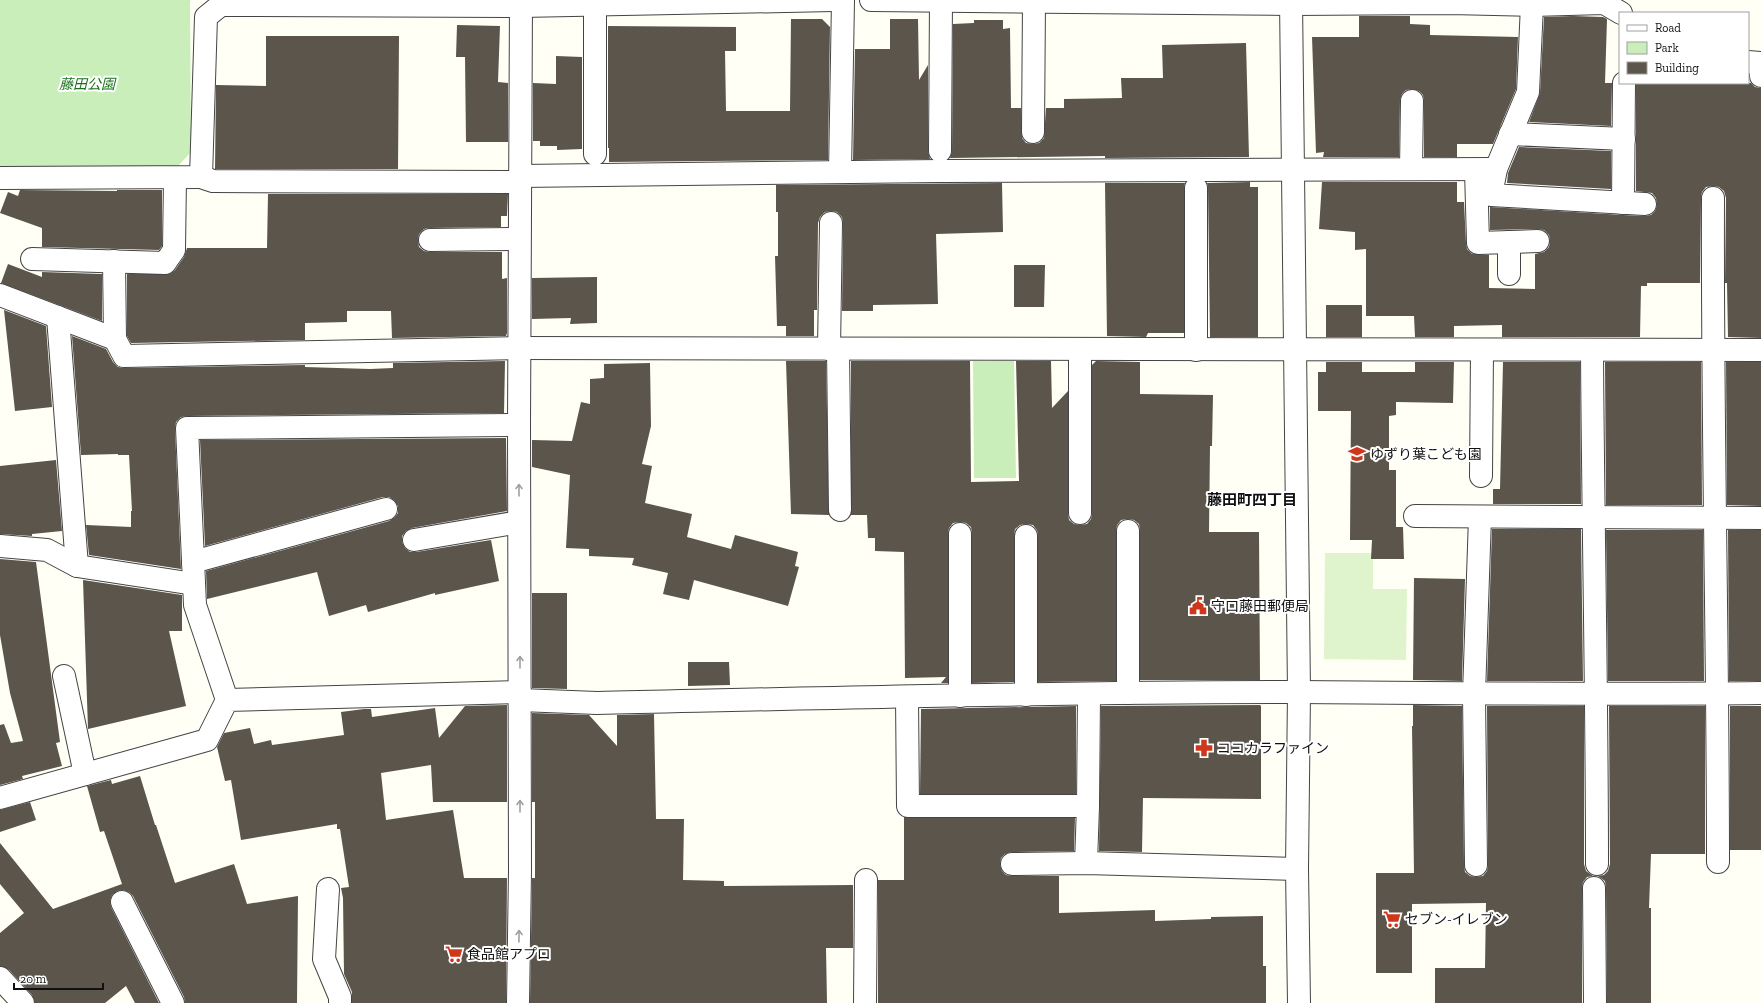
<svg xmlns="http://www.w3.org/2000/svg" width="1761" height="1003" viewBox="0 0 1761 1003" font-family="'Zilla Slab','Noto Sans JP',serif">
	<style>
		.green { fill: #caeeba }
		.pitch { fill: #dff4cd }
		.building { fill: #5b554c }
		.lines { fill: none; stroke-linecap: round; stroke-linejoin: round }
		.minor-casing { stroke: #444; stroke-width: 24 }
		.minor { stroke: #fff; stroke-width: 22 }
		.oneway { stroke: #a0a0a0 }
		.labels { text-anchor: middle; stroke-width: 4; stroke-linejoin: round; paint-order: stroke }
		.park-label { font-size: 14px; font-style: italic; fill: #1b701a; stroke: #fff }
		.poi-label { font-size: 14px; fill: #111; stroke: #fff; text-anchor: start }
		.neighbourhood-label { font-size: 15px; font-weight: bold; fill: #111; stroke: #fff }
	</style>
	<rect width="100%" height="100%" fill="#fffff5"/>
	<!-- green -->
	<g class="green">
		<polygon points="0,0 191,0 190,1 191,152 178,166 0,169"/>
		<polygon points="973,361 1014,361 1016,478 974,478"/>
	</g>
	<!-- pitch -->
	<polygon class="pitch" points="1325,553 1373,553 1373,589 1407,589 1406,660 1324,659"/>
	<!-- building -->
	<g class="building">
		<polygon points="1359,16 1410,16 1410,24 1430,25 1430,35 1518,37 1516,89 1493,144 1457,144 1457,157 1424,157 1424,101 1423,95 1419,91 1412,89 1406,90 1402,94 1400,100 1399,157 1323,157 1324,152 1316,153 1312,37 1359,37"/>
		<polygon points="1573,16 1603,17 1607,19 1605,83 1612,83 1611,126 1529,122 1540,93 1544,17"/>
		<polygon points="791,19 822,19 830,27 828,160 609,162 609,148 608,148 608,26 736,27 736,51 725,51 726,111 790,111"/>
		<polygon points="890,19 918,19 919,80 928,65 928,151 930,159 853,160 855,49 890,49"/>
		<polygon points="974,20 1003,20 1003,29 1010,28 1011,108 1021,108 1022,138 1026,143 1033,144 1039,143 1044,138 1046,108 1064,108 1064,99 1122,98 1121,78 1163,78 1162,45 1246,43 1249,157 1105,158 1105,156 950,158 952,151 953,24 974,23"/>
		<polygon points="457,25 500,26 498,82 508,83 508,142 466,142 465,57 456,57"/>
		<polygon points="266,36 399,36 398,169 215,169 216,85 266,86"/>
		<polygon points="556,56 582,57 582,149 557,150 557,146 540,146 540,141 533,141 533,83 556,84"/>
		<polygon points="1636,83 1751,83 1755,87 1761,88 1761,338 1728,337 1727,283 1725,283 1726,198 1724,191 1719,187 1713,186 1706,187 1702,192 1701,198 1700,283 1647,283 1647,286 1641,286 1640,337 1502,337 1502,325 1454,326 1454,337 1415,337 1414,316 1366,316 1366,249 1355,250 1355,232 1319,229 1322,182 1457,182 1457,202 1464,202 1466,243 1467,249 1472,254 1489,255 1489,288 1535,289 1535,254 1544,252 1549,247 1550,241 1549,235 1544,230 1538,229 1490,230 1490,207 1623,215 1644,216 1651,215 1655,211 1657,205 1656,198 1652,193 1636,191"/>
		<polygon points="1519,147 1611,151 1611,189 1507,183 1508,173"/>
		<polygon points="1250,182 1250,187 1258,187 1258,337 1210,337 1208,188 1207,183"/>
		<polygon points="1002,183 1003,232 936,234 938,304 873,305 873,311 842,311 843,223 842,217 837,212 831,211 825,212 820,217 818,223 817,310 814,310 814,336 786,336 786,326 777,326 775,256 778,256 778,212 776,212 776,185"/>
		<polygon points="1105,183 1185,183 1184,188 1184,333 1148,333 1146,337 1107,336"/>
		<polygon points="20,190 117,191 117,190 162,190 162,246 159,250 42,247 42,228 0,213 8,192 18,196"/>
		<polygon points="268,194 508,194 507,216 501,216 501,227 429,228 424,229 419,234 418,240 419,247 424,251 430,252 502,252 502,279 507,278 507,333 506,336 392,338 391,311 347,311 347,322 305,323 305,340 131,343 127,336 127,274 170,274 175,270 184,257 187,248 267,248"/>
		<polygon points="8,264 42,277 42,272 102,274 102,321 1,283"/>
		<polygon points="1014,265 1045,265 1044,307 1014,307"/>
		<polygon points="597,277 597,323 570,324 571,318 532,319 532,278"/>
		<rect x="1326" y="305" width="36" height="32"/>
		<polygon points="4,310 46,326 52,407 15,411"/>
		<polygon points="72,336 106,349 113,362 118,367 124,368 305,365 305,367 370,369 393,368 393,363 505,361 504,413 187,416 181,417 176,422 175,429 181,569 89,555 86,525 131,527 131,511 132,511 129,455 118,455 118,454 81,455"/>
		<polygon points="786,361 826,361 829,515 791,514"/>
		<polygon points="851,361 970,361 971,482 1019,481 1016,361 1051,361 1052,408 1068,391 1068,513 1069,520 1074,524 1080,525 1087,524 1091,519 1092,513 1092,365 1096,361 1140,362 1140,394 1213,395 1212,446 1210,446 1209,532 1259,532 1260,680 1140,680 1140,531 1139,524 1134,520 1128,519 1121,520 1117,525 1116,531 1116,681 1038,682 1038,536 1037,530 1033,525 1026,524 1020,525 1015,529 1014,536 1014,682 972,683 972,534 971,527 966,523 960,522 953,523 949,528 948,534 948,683 941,683 946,677 905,678 904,552 875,551 875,538 868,538 867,515 851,515"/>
		<polygon points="1326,362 1362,362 1362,372 1415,372 1415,362 1454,362 1453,403 1396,402 1396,415 1389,416 1389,470 1396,470 1396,527 1403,527 1404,559 1371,559 1372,540 1350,540 1351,411 1318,411 1318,372 1326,372"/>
		<polygon points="1503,362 1580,362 1581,504 1493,504 1493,489 1500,489"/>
		<polygon points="1605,362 1701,362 1702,505 1606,505"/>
		<polygon points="1726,362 1761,362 1761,506 1727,505"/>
		<polygon points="650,363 651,426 642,464 652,466 645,503 692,514 687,537 731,549 735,535 798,552 795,566 799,567 788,606 694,580 689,600 663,594 668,573 632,565 634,558 589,556 589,549 566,548 570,475 532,467 532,440 572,441 581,402 590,404 590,379 604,378 604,364"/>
		<polygon points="506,438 507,511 412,528 406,531 402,536 402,542 405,548 410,552 416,552 491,540 499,581 435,595 435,593 368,612 366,605 329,616 317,572 207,599 206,571 389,521 395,517 398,513 398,506 394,500 389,497 383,497 205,546 200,440"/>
		<polygon points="56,460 62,531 32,534 32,536 0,534 0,466"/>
		<polygon points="1492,529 1581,529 1583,681 1487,681"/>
		<polygon points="1606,530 1703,530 1704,681 1608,681"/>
		<polygon points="1728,530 1761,530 1761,681 1729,681"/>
		<polygon points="0,559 36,562 60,742 56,743 62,766 22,776 23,779 0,785 0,725 4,724 11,743 23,741 10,693 0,635"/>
		<polygon points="1414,578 1465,579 1462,681 1413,680"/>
		<polygon points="83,580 182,595 182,631 169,631 186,706 88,729"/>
		<polygon points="532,593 567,593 567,689 532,688"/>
		<polygon points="688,662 729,662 730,685 688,686"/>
		<polygon points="507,705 507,802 433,802 431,765 381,773 386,820 453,810 464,878 507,878 506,1003 352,1003 352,992 344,974 343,898 341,888 349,887 340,829 337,829 337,824 241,840 231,780 225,781 217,747 224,733 250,728 254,744 271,740 272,745 344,735 341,712 364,709 371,709 372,717 435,708 439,738 465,706"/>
		<polygon points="1260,705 1261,706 1261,799 1143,798 1142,852 1099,851 1101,706"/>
		<polygon points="1413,705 1462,706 1464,865 1465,872 1470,876 1476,877 1483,876 1487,871 1488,865 1487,706 1584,706 1584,864 1586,871 1593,876 1587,877 1583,882 1582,888 1582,1003 1435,1003 1435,968 1485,968 1486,903 1412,904 1412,973 1376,973 1376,873 1414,873 1412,726 1413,726"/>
		<polygon points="1076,706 1076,794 920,794 921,709"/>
		<polygon points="1609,706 1705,706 1705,854 1651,854 1649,908 1651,908 1651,1003 1607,1003 1606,888 1605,881 1598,876 1604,875 1608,871 1610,864"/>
		<rect x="1730" y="706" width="31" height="144"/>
		<polygon points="532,713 589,715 617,746 617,715 654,714 656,819 684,819 683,880 724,881 724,886 853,885 853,948 826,948 827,1003 530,1003 532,878 535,878 535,802 532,802"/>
		<polygon points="140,776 155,825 156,825 175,883 234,864 247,904 298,896 297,1003 185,1003 184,997 133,896 129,892 123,890 117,891 112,895 110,901 111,907 159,1003 135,1003 126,986 105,1003 35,1003 32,995 9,970 0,966 0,933 24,913 0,884 0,843 53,909 122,884 104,831 100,832 87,786 111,780 112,784"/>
		<polygon points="30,802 36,820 0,832 0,810"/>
		<polygon points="904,817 1075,818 1074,851 1011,852 1005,854 1001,858 1000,865 1002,871 1006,875 1012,876 1059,876 1059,913 1155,910 1155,921 1211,919 1211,917 1263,916 1263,966 1266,966 1266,1003 878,1003 878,880 904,880"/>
	</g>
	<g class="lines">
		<!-- minor casing -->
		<g class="minor-casing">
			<g id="minor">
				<polyline points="221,0 221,5 521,6 834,0"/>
				<polyline points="871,0 1291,4 1451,3 1532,5 1604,3 1621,13"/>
				<polyline points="1291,0 1299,692 1297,869 1299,1003"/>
				<polyline points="1532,5 1528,92 1496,169 1491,195 1645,204"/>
				<polyline points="1748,62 1760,63 1761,76"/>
				<polyline points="1033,132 1034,2"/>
				<polyline points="1510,134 1624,139"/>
				<polyline points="940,151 941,0"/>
				<polyline points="595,154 595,5"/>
				<polyline points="1411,169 1412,101"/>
				<polyline points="1476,170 1478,243 1538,241"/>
				<polyline points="840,172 843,0"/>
				<polyline points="520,176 940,171 1496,169"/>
				<polyline points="201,177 213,181 520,182"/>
				<polyline points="0,178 201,177 206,17 221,5"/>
				<path d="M1713,198C1712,419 1718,640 1718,862"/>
				<polyline points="1623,203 1624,83"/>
				<polyline points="430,240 519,239"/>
				<polyline points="1509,242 1509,274"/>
				<polyline points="32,259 165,263 174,250 175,178"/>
				<polyline points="114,261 115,339"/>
				<polyline points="0,295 115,339 124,356 519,348 1761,350"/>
				<polyline points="58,317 77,566"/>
				<polyline points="829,349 831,223"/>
				<polyline points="838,349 840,510"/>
				<polyline points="1196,350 1196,188"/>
				<path d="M1592,350C1593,521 1597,692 1597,864"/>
				<polyline points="1481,476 1482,350"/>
				<polyline points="1080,513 1080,349"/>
				<polyline points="1415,516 1761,518"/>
				<polyline points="1128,531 1128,693"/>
				<polyline points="960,534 960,696"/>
				<polyline points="414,540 519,522"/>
				<polyline points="0,546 47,550 77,566 194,584"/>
				<polyline points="193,562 386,509"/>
				<polyline points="64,676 85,774"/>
				<polyline points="1026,695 1026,536"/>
				<polyline points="907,697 908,806 1088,806"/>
				<polyline points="227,700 195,605 187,428 519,425"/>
				<path d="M520,700L597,703C831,698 1065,692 1299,692C1453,693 1607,695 1761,693"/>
				<polyline points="0,798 207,740 227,700 520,692"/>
				<polyline points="1086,863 1088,806 1089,694"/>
				<polyline points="1012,864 1086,863 1297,869"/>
				<polyline points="1476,865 1474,694 1480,517"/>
				<polyline points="1594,888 1595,1003"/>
				<polyline points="328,889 324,959 340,997 340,1003"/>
				<polyline points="122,902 173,1003"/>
				<polyline points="0,978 23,1003"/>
				<polyline points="518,1003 520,871 519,425 521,0"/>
				<polyline points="865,1003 866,880"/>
			</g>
		</g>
		<!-- minor -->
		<use href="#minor" class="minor"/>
	</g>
	<!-- one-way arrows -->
	<defs><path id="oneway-shaft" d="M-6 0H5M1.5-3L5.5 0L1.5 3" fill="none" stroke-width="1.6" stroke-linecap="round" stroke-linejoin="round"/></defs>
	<g class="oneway">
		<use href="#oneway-shaft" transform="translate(519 490) rotate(-90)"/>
		<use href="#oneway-shaft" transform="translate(520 662) rotate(-90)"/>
		<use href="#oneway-shaft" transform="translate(520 806) rotate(-90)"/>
		<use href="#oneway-shaft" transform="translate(519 936) rotate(-89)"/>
	</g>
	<!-- icons -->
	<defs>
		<g id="school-bare" transform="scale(1.38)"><path d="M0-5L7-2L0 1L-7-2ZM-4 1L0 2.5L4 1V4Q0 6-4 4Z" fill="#ce371c" stroke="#fff" stroke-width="2.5" paint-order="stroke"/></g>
		<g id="civic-bare" transform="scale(1.38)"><path d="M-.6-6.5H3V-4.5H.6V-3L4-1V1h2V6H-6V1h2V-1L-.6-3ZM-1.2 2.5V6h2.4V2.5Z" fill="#ce371c" stroke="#fff" stroke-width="2.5" paint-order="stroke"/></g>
		<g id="pharmacy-bare" transform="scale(1.38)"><path d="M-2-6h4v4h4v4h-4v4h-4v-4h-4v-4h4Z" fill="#ce371c" stroke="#fff" stroke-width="2.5" paint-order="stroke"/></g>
		<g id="supermarket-bare" transform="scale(1.38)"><path d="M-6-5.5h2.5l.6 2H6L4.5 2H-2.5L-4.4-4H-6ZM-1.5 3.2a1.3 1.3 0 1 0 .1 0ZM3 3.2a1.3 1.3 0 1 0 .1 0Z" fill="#ce371c" stroke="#fff" stroke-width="2.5" paint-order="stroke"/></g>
	</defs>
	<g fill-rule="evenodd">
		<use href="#school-bare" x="1357" y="454"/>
		<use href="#civic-bare" x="1198" y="606"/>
		<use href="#pharmacy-bare" x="1204" y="748"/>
		<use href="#supermarket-bare" x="1392" y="919"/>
		<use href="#supermarket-bare" x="454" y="954"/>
	</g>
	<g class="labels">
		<!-- park labels -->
		<g class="park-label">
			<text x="87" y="89">藤田公園</text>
		</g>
		<!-- poi labels -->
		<g class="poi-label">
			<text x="1370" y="459">ゆずり葉こども園</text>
			<text x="1211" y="611">守口藤田郵便局</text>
			<text x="1217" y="753">ココカラファイン</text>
			<text x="1405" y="924">セブン-イレブン</text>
			<text x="467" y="959">食品館アプロ</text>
		</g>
		<!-- neighbourhood labels -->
		<g class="neighbourhood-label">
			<text x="1252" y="505">藤田町四丁目</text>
		</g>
	</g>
	<!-- legend -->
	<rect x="1619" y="12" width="130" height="72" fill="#ffffff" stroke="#a0a0a0"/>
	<rect x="1627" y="25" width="20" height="6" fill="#ffffff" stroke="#a0a0a0"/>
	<text x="1655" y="32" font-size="12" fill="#111111">Road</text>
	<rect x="1627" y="42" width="20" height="12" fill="#caeeba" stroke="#a0a0a0"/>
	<text x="1655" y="52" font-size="12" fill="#111111">Park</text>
	<rect x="1627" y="62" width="20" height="12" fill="#5b554c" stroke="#a0a0a0"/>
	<text x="1655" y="72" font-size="12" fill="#111111">Building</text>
	<!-- scale -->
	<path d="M14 983v6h89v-6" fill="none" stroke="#111111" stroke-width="2"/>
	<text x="20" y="983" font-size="12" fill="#111111" stroke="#ffffff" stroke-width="3" paint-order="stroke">20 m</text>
</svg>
